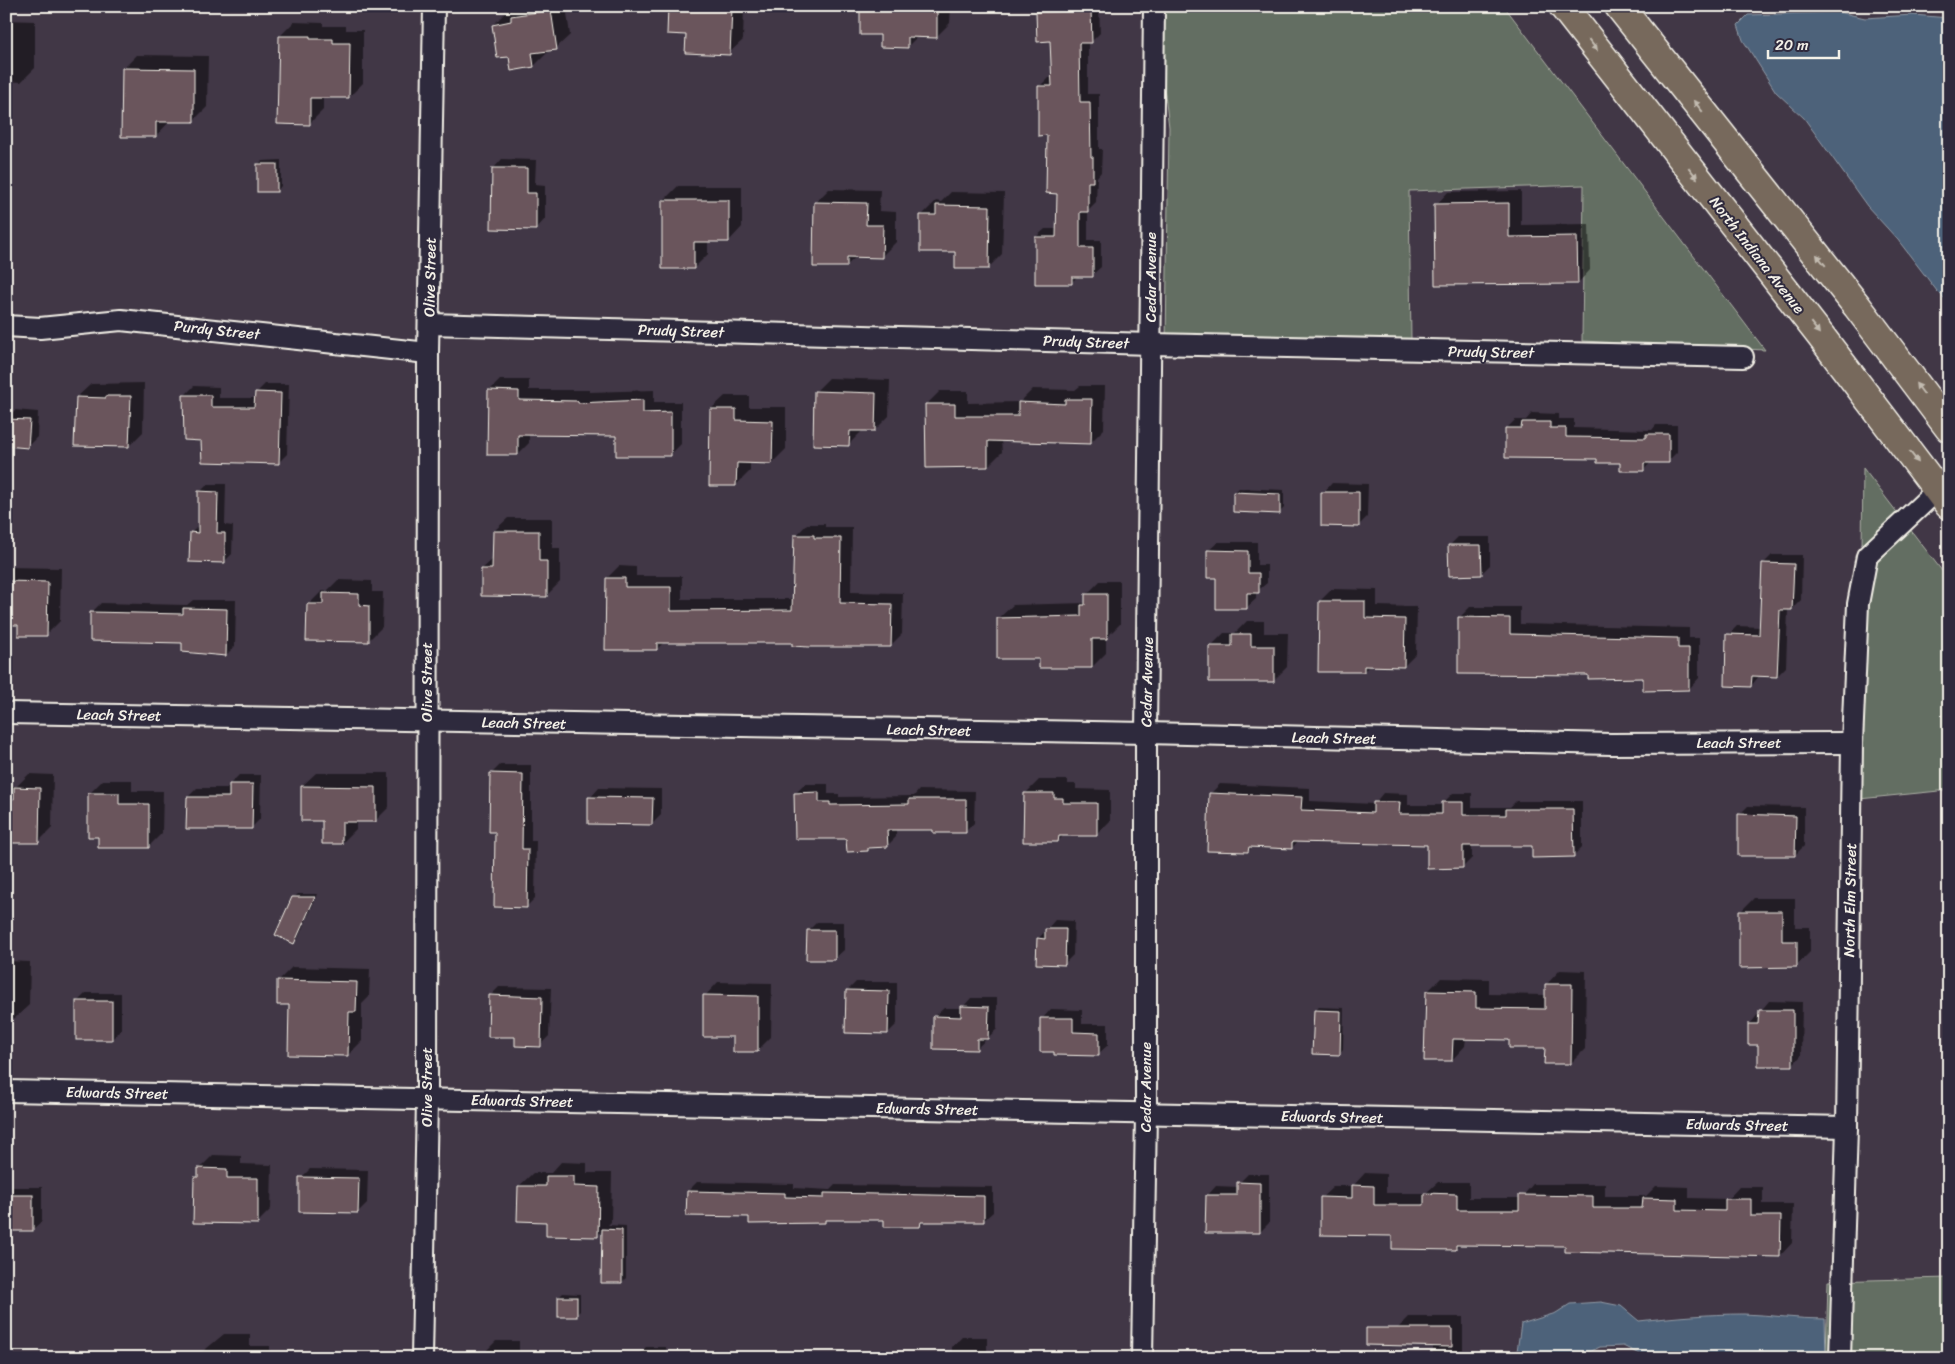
<svg xmlns="http://www.w3.org/2000/svg" width="1955" height="1364" viewBox="0 0 1955 1364" font-family="Sriracha,sans-serif">
	<style>
		.green { fill: #636e62; stroke: #acb0a5 }
		.water { fill: #4e627a; stroke: #909ba6 }
		.shadow { fill: #0007 }
		.building { fill: #6b555b; stroke: #f4f1e8 }
		.lines { fill: none; stroke-linecap: round; stroke-linejoin: round }
		.street-casing { stroke: #f4f1e8; stroke-width: 24 }
		.primary-casing { stroke: #f4f1e8; stroke-width: 31 }
		.street { stroke: #2f2a3d; stroke-width: 20 }
		.primary { stroke: #77695c; stroke-width: 28 }
		.oneway { fill: #c2bbb0 }
		.labels { text-anchor: middle; stroke-width: 4; stroke-linejoin: round; paint-order: stroke }
		.street-label { font-size: 15px; fill: #f4f1e8; stroke: #2f2a3d }
	</style>
	<rect width="100%" height="100%" fill="#413746"/>
	<filter id="ink" filterUnits="userSpaceOnUse"><feTurbulence type="fractalNoise" baseFrequency=".02" numOctaves="2"/><feDisplacementMap in="SourceGraphic" scale="10" xChannelSelector="R" yChannelSelector="G"/><feConvolveMatrix kernelMatrix="1 2 1 2 8 2 1 2 1" color-interpolation-filters="sRGB"/></filter>
	<g filter="url(#ink)">
		<!-- green -->
		<g class="green">
			<polygon points="1154,6 1504,6 1765,350 1582,341 1584,185 1409,191 1411,341 1166,343 1169,127"/>
			<polygon points="1863,468 1949,580 1949,790 1859,799"/>
			<polygon points="1949,1278 1949,1358 1826,1358 1828,1281"/>
		</g>
		<!-- water -->
		<g class="water">
			<polygon points="1839,12 1865,18 1913,15 1949,18 1949,303 1937,291 1898,240 1867,206 1804,118 1776,92 1743,40 1738,25 1748,15"/>
			<path d="M1601,1302L1621,1306L1639,1321C1674,1317 1708,1314 1744,1314C1771,1315 1798,1319 1825,1319L1826,1358H1647L1623,1346L1600,1347L1577,1358H1538L1517,1351L1521,1324L1556,1313L1570,1304Z"/>
		</g>
		<!-- shadow -->
		<g class="shadow">
			<polygon points="523,6 566,6 570,35 556,48 547,50 548,52 534,66 510,55 493,25 507,11 520,9"/>
			<polygon points="669,6 744,6 743,40 729,53 687,34"/>
			<polygon points="861,6 951,6 950,23 937,36 918,36 908,46"/>
			<polygon points="1043,6 1099,6 1100,33 1091,42 1088,42 1088,94 1099,94 1099,149 1102,149 1101,172 1097,177 1096,202 1088,210 1088,240 1101,240 1101,267 1092,275 1079,275 1071,283 1036,237 1045,229 1058,229 1058,193 1039,87 1048,78 1053,78 1052,40 1037,12"/>
			<polygon points="6,20 35,21 35,68 21,82 6,81"/>
			<polygon points="294,22 323,23 323,26 346,26 346,30 363,30 363,83 349,97 323,97 323,110 309,124 280,36"/>
			<polygon points="137,55 208,56 207,107 193,121 170,121 156,136 123,69"/>
			<polygon points="502,159 536,160 535,184 545,185 545,219 536,229 493,169"/>
			<polygon points="281,160 281,186 277,191 258,165 262,161"/>
			<polygon points="678,186 742,186 742,227 729,241 708,241 708,254 694,268 664,200"/>
			<polygon points="829,189 880,190 879,211 896,212 896,242 882,256 857,256 846,266 815,203"/>
			<polygon points="1521,191 1521,225 1589,224 1590,270 1578,283 1436,205 1448,192"/>
			<polygon points="951,192 1004,193 1002,254 988,268 957,251 922,215 936,201 941,202"/>
			<polygon points="829,378 890,380 889,416 875,430 862,431 849,444 815,392"/>
			<polygon points="500,380 529,380 529,390 589,390 589,392 654,390 654,402 681,402 681,444 670,455 617,435 529,434 529,443 518,454 489,391"/>
			<polygon points="144,383 143,432 129,446 77,397 91,384"/>
			<polygon points="265,384 289,384 287,454 278,463 202,440 185,395 194,386 219,387 219,398 256,398 256,393"/>
			<polygon points="1080,386 1105,386 1104,429 1090,443 1001,440 1002,452 988,466 926,405 940,391 968,391 968,403 1020,402 1033,389 1075,390"/>
			<polygon points="725,396 749,396 749,407 786,407 786,449 772,463 750,463 750,471 736,485 711,409"/>
			<polygon points="15,410 38,412 37,437 28,446 6,445 6,419"/>
			<polygon points="1532,413 1559,414 1559,419 1574,419 1574,428 1652,430 1656,425 1677,425 1677,452 1668,461 1652,461 1644,470 1506,429 1515,420 1526,420"/>
			<polygon points="1332,483 1368,484 1367,517 1358,526 1323,493"/>
			<polygon points="208,484 226,484 225,525 233,526 232,554 224,562 191,533 200,524 200,492"/>
			<polygon points="1239,488 1284,490 1284,508 1280,512 1234,493"/>
			<polygon points="508,518 552,518 552,548 560,548 560,582 546,596 482,569 494,558 494,531"/>
			<polygon points="807,524 825,524 825,527 852,527 851,592 903,593 902,634 890,646 793,642 664,642 657,649 607,578 619,566 636,567 636,576 682,576 682,599 794,599 796,536"/>
			<polygon points="1458,537 1490,537 1490,565 1481,574 1449,546"/>
			<polygon points="1218,542 1257,542 1257,565 1267,565 1267,583 1256,592 1256,599 1246,608 1217,577 1208,551"/>
			<polygon points="1772,555 1802,555 1801,600 1792,609 1788,609 1786,667 1777,676 1760,675 1751,686 1728,635 1737,626 1761,627 1763,564"/>
			<polygon points="6,567 61,568 60,621 46,635 19,624 6,623"/>
			<polygon points="338,580 372,581 372,592 383,592 382,627 368,641 308,605 322,591 327,591"/>
			<polygon points="1100,581 1120,581 1120,624 1106,638 1106,653 1092,667 1040,658 999,618 1013,605 1085,603 1086,595"/>
			<polygon points="1332,589 1377,590 1377,606 1417,607 1416,654 1404,666 1370,665 1364,671 1320,601"/>
			<polygon points="193,600 236,600 235,646 226,655 92,612 101,603 187,605"/>
			<polygon points="1470,607 1520,607 1520,624 1689,628 1689,638 1699,638 1699,678 1689,689 1644,677 1589,673 1459,618"/>
			<polygon points="1247,621 1264,621 1264,633 1288,633 1287,667 1273,681 1210,647 1224,633 1235,633"/>
			<polygon points="500,765 531,765 531,841 536,841 535,898 526,907 496,831 491,774"/>
			<polygon points="316,773 389,773 389,807 375,821 356,820 356,829 342,843 323,820 302,786"/>
			<polygon points="29,774 53,775 52,828 38,842 6,842 6,786 17,786"/>
			<polygon points="239,775 261,775 260,819 251,828 188,797 197,788 230,788 230,784"/>
			<polygon points="103,780 132,780 132,791 163,791 162,833 148,847 99,835 89,794"/>
			<polygon points="1039,780 1068,780 1068,784 1076,784 1076,789 1110,790 1110,821 1096,835 1064,835 1058,841 1025,794"/>
			<polygon points="805,784 828,784 828,794 839,794 839,797 914,796 919,790 975,791 974,823 965,832 896,829 896,837 887,846 871,846 867,850 848,838 796,793"/>
			<polygon points="1220,784 1310,788 1310,801 1374,804 1383,793 1408,794 1408,805 1444,805 1444,802 1453,793 1472,793 1472,807 1510,807 1516,801 1582,801 1582,847 1573,856 1533,845 1472,845 1472,858 1463,867 1428,844 1298,841 1292,848 1253,846 1248,851 1211,793"/>
			<polygon points="599,788 661,789 661,815 652,824 590,798"/>
			<polygon points="1748,806 1804,807 1804,846 1795,855 1739,815"/>
			<polygon points="298,894 318,894 298,938 294,942 293,898"/>
			<polygon points="1754,898 1795,898 1795,927 1810,927 1810,952 1796,966 1740,912"/>
			<polygon points="1055,920 1074,921 1073,955 1064,964 1038,939"/>
			<polygon points="817,922 844,922 844,950 834,959 808,931"/>
			<polygon points="6,961 30,962 29,1005 15,1018 6,1018"/>
			<polygon points="292,967 370,969 369,997 362,1004 362,1041 348,1055 290,1004 278,981"/>
			<polygon points="1560,970 1586,971 1585,1049 1571,1063 1546,1047 1510,1039 1466,1038 1465,1046 1452,1060 1427,992 1441,978 1489,979 1489,994 1546,995 1547,984"/>
			<polygon points="718,982 772,983 771,1037 757,1051 705,996"/>
			<polygon points="856,982 897,982 897,1024 888,1033 847,991"/>
			<polygon points="499,987 551,988 549,1036 540,1045 516,1036 490,996"/>
			<polygon points="86,993 121,993 121,1030 112,1039 77,1002"/>
			<polygon points="971,998 997,998 997,1029 976,1049 934,1017 944,1008 962,1008"/>
			<polygon points="1769,1001 1802,1002 1801,1056 1792,1065 1760,1043 1750,1024"/>
			<polygon points="1319,1007 1344,1008 1343,1049 1339,1054 1315,1011"/>
			<polygon points="1051,1009 1082,1010 1082,1024 1108,1024 1108,1045 1098,1054 1042,1019"/>
			<polygon points="213,1155 241,1156 241,1164 272,1165 271,1209 257,1223 195,1178 199,1174 199,1169"/>
			<polygon points="561,1162 587,1163 587,1173 612,1173 611,1222 608,1225 626,1226 626,1278 622,1282 603,1230 598,1235 547,1220 519,1186 533,1173 551,1173"/>
			<polygon points="310,1169 368,1170 367,1203 358,1212 301,1178"/>
			<polygon points="1365,1173 1386,1174 1386,1193 1426,1193 1438,1182 1469,1182 1469,1198 1521,1198 1533,1184 1605,1184 1605,1196 1646,1196 1656,1186 1689,1187 1689,1198 1728,1199 1739,1187 1763,1187 1763,1204 1793,1204 1792,1243 1780,1256 1566,1245 1461,1244 1456,1249 1393,1234 1321,1198 1334,1186 1353,1186"/>
			<polygon points="1248,1174 1269,1174 1269,1223 1260,1232 1207,1196 1216,1186 1239,1187 1239,1183"/>
			<polygon points="697,1182 794,1184 794,1188 830,1190 835,1185 993,1187 993,1212 983,1221 925,1220 920,1226 885,1219 827,1218 824,1222 750,1216 688,1191"/>
			<polygon points="6,1187 42,1187 42,1221 32,1230 6,1229"/>
			<polygon points="563,1293 580,1294 580,1311 576,1315 559,1297"/>
			<polygon points="1409,1317 1463,1317 1463,1358 1433,1358 1433,1345 1397,1329"/>
			<polygon points="224,1334 250,1334 250,1346 270,1346 270,1358 195,1358"/>
			<polygon points="962,1337 987,1337 987,1358 952,1358 952,1347"/>
			<polygon points="496,1341 519,1341 519,1358 487,1358 487,1350"/>
			<polygon points="646,1347 666,1347 666,1358 635,1358"/>
			<polygon points="306,1353 368,1354 368,1358 302,1358"/>
			<polygon points="1066,1353 1069,1358 1058,1358"/>
			<polygon points="865,1354 920,1355 920,1358 862,1358"/>
			<polygon points="1664,1356 1685,1356 1685,1358 1663,1358"/>
		</g>
		<!-- building -->
		<g class="building">
			<polygon points="668,6 732,7 730,55 685,53 686,35 667,34"/>
			<polygon points="860,6 937,6 937,38 908,37 908,48 880,47 880,35 860,35"/>
			<polygon points="551,10 557,50 532,53 534,67 511,71 509,57 497,58 492,25 511,21 511,16"/>
			<polygon points="1091,11 1092,43 1079,43 1080,102 1090,102 1091,157 1093,157 1093,182 1088,182 1088,212 1080,212 1080,248 1093,248 1093,277 1072,277 1072,284 1035,284 1035,237 1056,237 1057,194 1046,193 1047,135 1038,136 1038,86 1052,86 1050,41 1037,42 1036,12"/>
			<polygon points="279,36 310,36 310,39 333,39 333,43 350,43 349,98 310,98 310,125 277,124"/>
			<polygon points="122,68 194,69 194,122 156,122 156,137 121,137"/>
			<rect x="257" y="164" width="20" height="28"/>
			<polygon points="492,168 527,168 527,193 536,193 536,230 491,229"/>
			<polygon points="662,200 729,200 729,242 694,242 694,269 662,269"/>
			<polygon points="814,202 867,203 866,225 883,225 882,258 847,257 847,267 813,267"/>
			<polygon points="1509,203 1509,237 1577,236 1578,284 1435,285 1434,204"/>
			<polygon points="936,205 990,206 989,269 955,269 955,252 920,252 920,215 936,215"/>
			<polygon points="488,390 519,391 519,400 578,401 578,403 643,400 643,413 671,412 671,456 616,456 616,436 518,435 518,455 487,455"/>
			<polygon points="814,391 876,393 875,431 850,431 849,446 813,445"/>
			<polygon points="255,392 281,393 279,464 202,462 201,441 184,440 183,395 211,395 211,407 254,407"/>
			<polygon points="106,396 131,396 129,447 74,446 76,397 106,398"/>
			<polygon points="1065,399 1092,399 1091,444 988,441 988,467 926,468 925,404 955,404 955,416 1018,416 1018,402 1065,404"/>
			<polygon points="710,409 736,409 736,420 773,421 772,464 737,463 736,486 709,486"/>
			<polygon points="6,419 30,420 28,448 6,446"/>
			<polygon points="1522,422 1550,422 1550,428 1566,428 1566,437 1646,438 1646,434 1669,434 1669,463 1644,463 1644,471 1620,471 1620,463 1597,463 1597,459 1505,458 1505,428 1521,428"/>
			<polygon points="198,491 218,492 217,533 225,533 225,563 189,562 190,532 198,533"/>
			<polygon points="1233,492 1280,494 1280,514 1233,512"/>
			<polygon points="1321,492 1359,492 1359,527 1321,526"/>
			<polygon points="493,531 539,531 539,561 547,561 547,597 481,596 481,569 492,569"/>
			<polygon points="794,535 814,535 814,538 841,538 840,603 892,604 891,647 809,647 792,646 792,643 657,643 657,650 605,650 606,578 625,578 625,587 671,587 671,611 792,610"/>
			<polygon points="1448,545 1481,545 1482,575 1449,576"/>
			<polygon points="1207,550 1248,551 1248,573 1259,573 1259,593 1247,593 1247,609 1216,609 1216,578 1207,578"/>
			<polygon points="1762,563 1794,564 1792,610 1780,610 1777,677 1752,676 1751,687 1725,686 1726,634 1759,635"/>
			<polygon points="6,581 48,582 47,636 18,636 18,625 6,625"/>
			<polygon points="323,593 359,594 359,605 369,606 369,642 306,641 307,604 323,604"/>
			<polygon points="1085,594 1107,594 1107,639 1092,639 1092,668 1039,668 1039,659 997,659 997,618 1081,616 1081,605 1085,605"/>
			<polygon points="1319,601 1365,601 1365,618 1405,619 1404,667 1364,666 1364,672 1318,672"/>
			<polygon points="183,608 227,609 226,656 182,652 182,643 90,641 90,612 183,614"/>
			<polygon points="1458,617 1510,618 1510,634 1678,638 1678,648 1689,648 1689,690 1643,691 1643,678 1588,679 1588,675 1458,674"/>
			<polygon points="1232,634 1251,634 1251,646 1274,646 1274,682 1209,682 1209,646 1232,646"/>
			<polygon points="490,773 523,774 522,849 528,849 527,908 494,907 495,832 489,832"/>
			<polygon points="229,784 253,784 252,829 186,829 187,797 229,797"/>
			<polygon points="301,786 376,787 376,822 342,822 342,844 322,844 322,821 301,821"/>
			<polygon points="14,787 40,788 39,843 6,843 6,799 14,799"/>
			<polygon points="819,792 819,802 830,802 830,805 909,804 909,799 966,799 966,833 933,833 933,830 887,830 888,847 868,848 868,851 847,852 846,839 795,839 794,793"/>
			<polygon points="88,793 119,793 119,804 149,804 149,848 98,848 98,837 88,837"/>
			<polygon points="1024,793 1054,793 1054,798 1063,798 1063,803 1097,803 1097,836 1059,836 1058,842 1023,842"/>
			<polygon points="1209,793 1302,797 1301,810 1373,813 1373,802 1400,802 1399,814 1442,814 1442,802 1463,802 1463,815 1506,815 1506,809 1573,809 1574,857 1532,858 1532,846 1463,846 1463,868 1427,869 1427,845 1292,842 1292,849 1249,847 1248,852 1207,851"/>
			<polygon points="588,797 653,798 652,825 588,824"/>
			<polygon points="1738,814 1796,816 1795,856 1738,856"/>
			<polygon points="292,897 315,897 294,944 275,935"/>
			<polygon points="1739,911 1782,911 1782,941 1797,941 1797,967 1739,968"/>
			<polygon points="1045,929 1066,929 1065,965 1036,964 1037,938 1045,939"/>
			<polygon points="807,930 835,930 835,960 806,960"/>
			<polygon points="277,980 357,982 356,1012 349,1012 348,1056 288,1055 289,1005 277,1005"/>
			<polygon points="1545,984 1572,984 1571,1064 1544,1064 1545,1048 1509,1048 1509,1040 1453,1039 1452,1061 1424,1061 1426,991 1476,992 1476,1008 1545,1009"/>
			<polygon points="846,990 889,991 888,1034 845,1033"/>
			<polygon points="489,995 542,997 541,1047 515,1046 515,1037 488,1037"/>
			<polygon points="703,995 758,996 758,1052 733,1052 733,1037 703,1037"/>
			<rect x="76" y="1001" width="36" height="39"/>
			<polygon points="961,1006 989,1007 988,1039 977,1039 977,1050 933,1049 933,1016 961,1017"/>
			<polygon points="1314,1010 1341,1011 1340,1055 1312,1054"/>
			<polygon points="1759,1010 1793,1010 1793,1066 1758,1066 1758,1045 1748,1045 1748,1024 1758,1024"/>
			<polygon points="1040,1018 1073,1018 1073,1032 1099,1033 1099,1056 1054,1055 1054,1052 1040,1052"/>
			<polygon points="198,1168 227,1169 227,1178 258,1178 258,1224 193,1223 194,1177 198,1177"/>
			<polygon points="546,1176 574,1176 574,1186 599,1187 598,1237 546,1236 546,1222 517,1221 518,1186 546,1186"/>
			<polygon points="299,1177 359,1178 358,1213 299,1212"/>
			<polygon points="1237,1182 1260,1183 1260,1233 1205,1233 1206,1195 1237,1195"/>
			<polygon points="1352,1185 1374,1186 1374,1205 1424,1205 1424,1193 1457,1194 1457,1210 1519,1210 1519,1195 1593,1196 1593,1208 1642,1208 1643,1198 1677,1199 1677,1210 1725,1211 1725,1199 1751,1199 1751,1216 1781,1216 1780,1257 1565,1252 1565,1246 1456,1245 1456,1250 1392,1249 1392,1236 1320,1235 1320,1197 1352,1198"/>
			<polygon points="687,1191 785,1193 785,1197 824,1198 824,1193 984,1196 984,1222 921,1222 920,1227 884,1227 884,1220 825,1220 825,1223 749,1224 749,1217 686,1216"/>
			<rect x="6" y="1195" width="27" height="36"/>
			<polygon points="602,1229 622,1230 622,1283 601,1283"/>
			<rect x="558" y="1297" width="19" height="20"/>
			<polygon points="1366,1328 1452,1328 1452,1347 1366,1345"/>
		</g>
		<g class="lines">
			<!-- street casing -->
			<g class="street-casing">
				<g id="street">
					<polyline points="430,324 1151,344 1743,357"/>
					<polyline points="6,326 40,328 121,320 428,353"/>
					<polyline points="6,713 1146,733 1611,744 1852,743"/>
					<polyline points="6,1091 1847,1127"/>
					<polyline points="422,1358 427,1100 428,353 434,6"/>
					<polyline points="1142,1358 1146,1113 1146,733 1154,6"/>
					<polyline points="1840,1358 1847,1127 1852,743 1858,604 1867,556 1949,479"/>
				</g>
			</g>
			<!-- primary casing -->
			<g class="primary-casing">
				<g id="primary">
					<polyline points="1563,6 1820,335 1949,505"/>
					<polyline points="1619,6 1857,306 1949,428"/>
				</g>
			</g>
			<!-- street -->
			<use href="#street" class="street"/>
			<!-- primary -->
			<use href="#primary" class="primary"/>
		</g>
		<!-- one-way arrows -->
		<defs><path id="oneway-solid" d="M-6-.8H1V-3.2L6.5 0L1 3.2V.8H-6Z" transform="scale(1.25)"/></defs>
		<g class="oneway">
			<use href="#oneway-solid" transform="translate(1593 45) rotate(52)"/>
			<use href="#oneway-solid" transform="translate(1698 106) rotate(-129)"/>
			<use href="#oneway-solid" transform="translate(1693 173) rotate(52)"/>
			<use href="#oneway-solid" transform="translate(1821 260) rotate(-129)"/>
			<use href="#oneway-solid" transform="translate(1815 328) rotate(52)"/>
			<use href="#oneway-solid" transform="translate(1920 389) rotate(-127)"/>
			<use href="#oneway-solid" transform="translate(1914 457) rotate(52)"/>
		</g>
	</g>
	<g class="labels">
		<!-- street labels -->
		<g class="street-label">
			<text transform="translate(1757 255) rotate(52)" y="5">North Indiana Avenue</text>
			<text transform="translate(430 277) rotate(-89)" y="5">Olive Street</text>
			<text transform="translate(1151 277) rotate(-90)" y="5">Cedar Avenue</text>
			<text transform="translate(217 330) rotate(6)" y="5">Purdy Street</text>
			<text transform="translate(681 331) rotate(2)" y="5">Prudy Street</text>
			<text transform="translate(1086 342) rotate(2)" y="5">Prudy Street</text>
			<text transform="translate(1491 352) rotate(1)" y="5">Prudy Street</text>
			<text transform="translate(427 682) rotate(-90)" y="5">Olive Street</text>
			<text transform="translate(1147 682) rotate(-89)" y="5">Cedar Avenue</text>
			<text transform="translate(119 715) rotate(1)" y="5">Leach Street</text>
			<text transform="translate(524 723) rotate(1)" y="5">Leach Street</text>
			<text transform="translate(929 730) rotate(1)" y="5">Leach Street</text>
			<text transform="translate(1334 738) rotate(1)" y="5">Leach Street</text>
			<text x="1739" y="748">Leach Street</text>
			<text transform="translate(1850 900) rotate(-89)" y="5">North Elm Street</text>
			<text transform="translate(427 1087) rotate(-90)" y="5">Olive Street</text>
			<text transform="translate(1146 1087) rotate(-90)" y="5">Cedar Avenue</text>
			<text transform="translate(117 1093) rotate(1)" y="5">Edwards Street</text>
			<text transform="translate(522 1101) rotate(1)" y="5">Edwards Street</text>
			<text transform="translate(927 1109) rotate(1)" y="5">Edwards Street</text>
			<text transform="translate(1332 1117) rotate(1)" y="5">Edwards Street</text>
			<text transform="translate(1737 1125) rotate(1)" y="5">Edwards Street</text>
		</g>
	</g>
	<!-- margin -->
	<rect width="1955" height="1364" fill="none" stroke="#2f2a3d" stroke-width="25"/>
	<rect x="12" y="12" width="1930" height="1339" fill="none" stroke="#f4f1e8" stroke-width="2" filter="url(#ink)"/>
	<!-- scale -->
	<path d="M1768 50v8h71v-8" fill="none" stroke="#f4f1e8" stroke-width="2.5"/>
	<text x="1775" y="50" font-size="15" fill="#f4f1e8" stroke="#2f2a3d" stroke-width="4" paint-order="stroke">20 m</text>
</svg>
